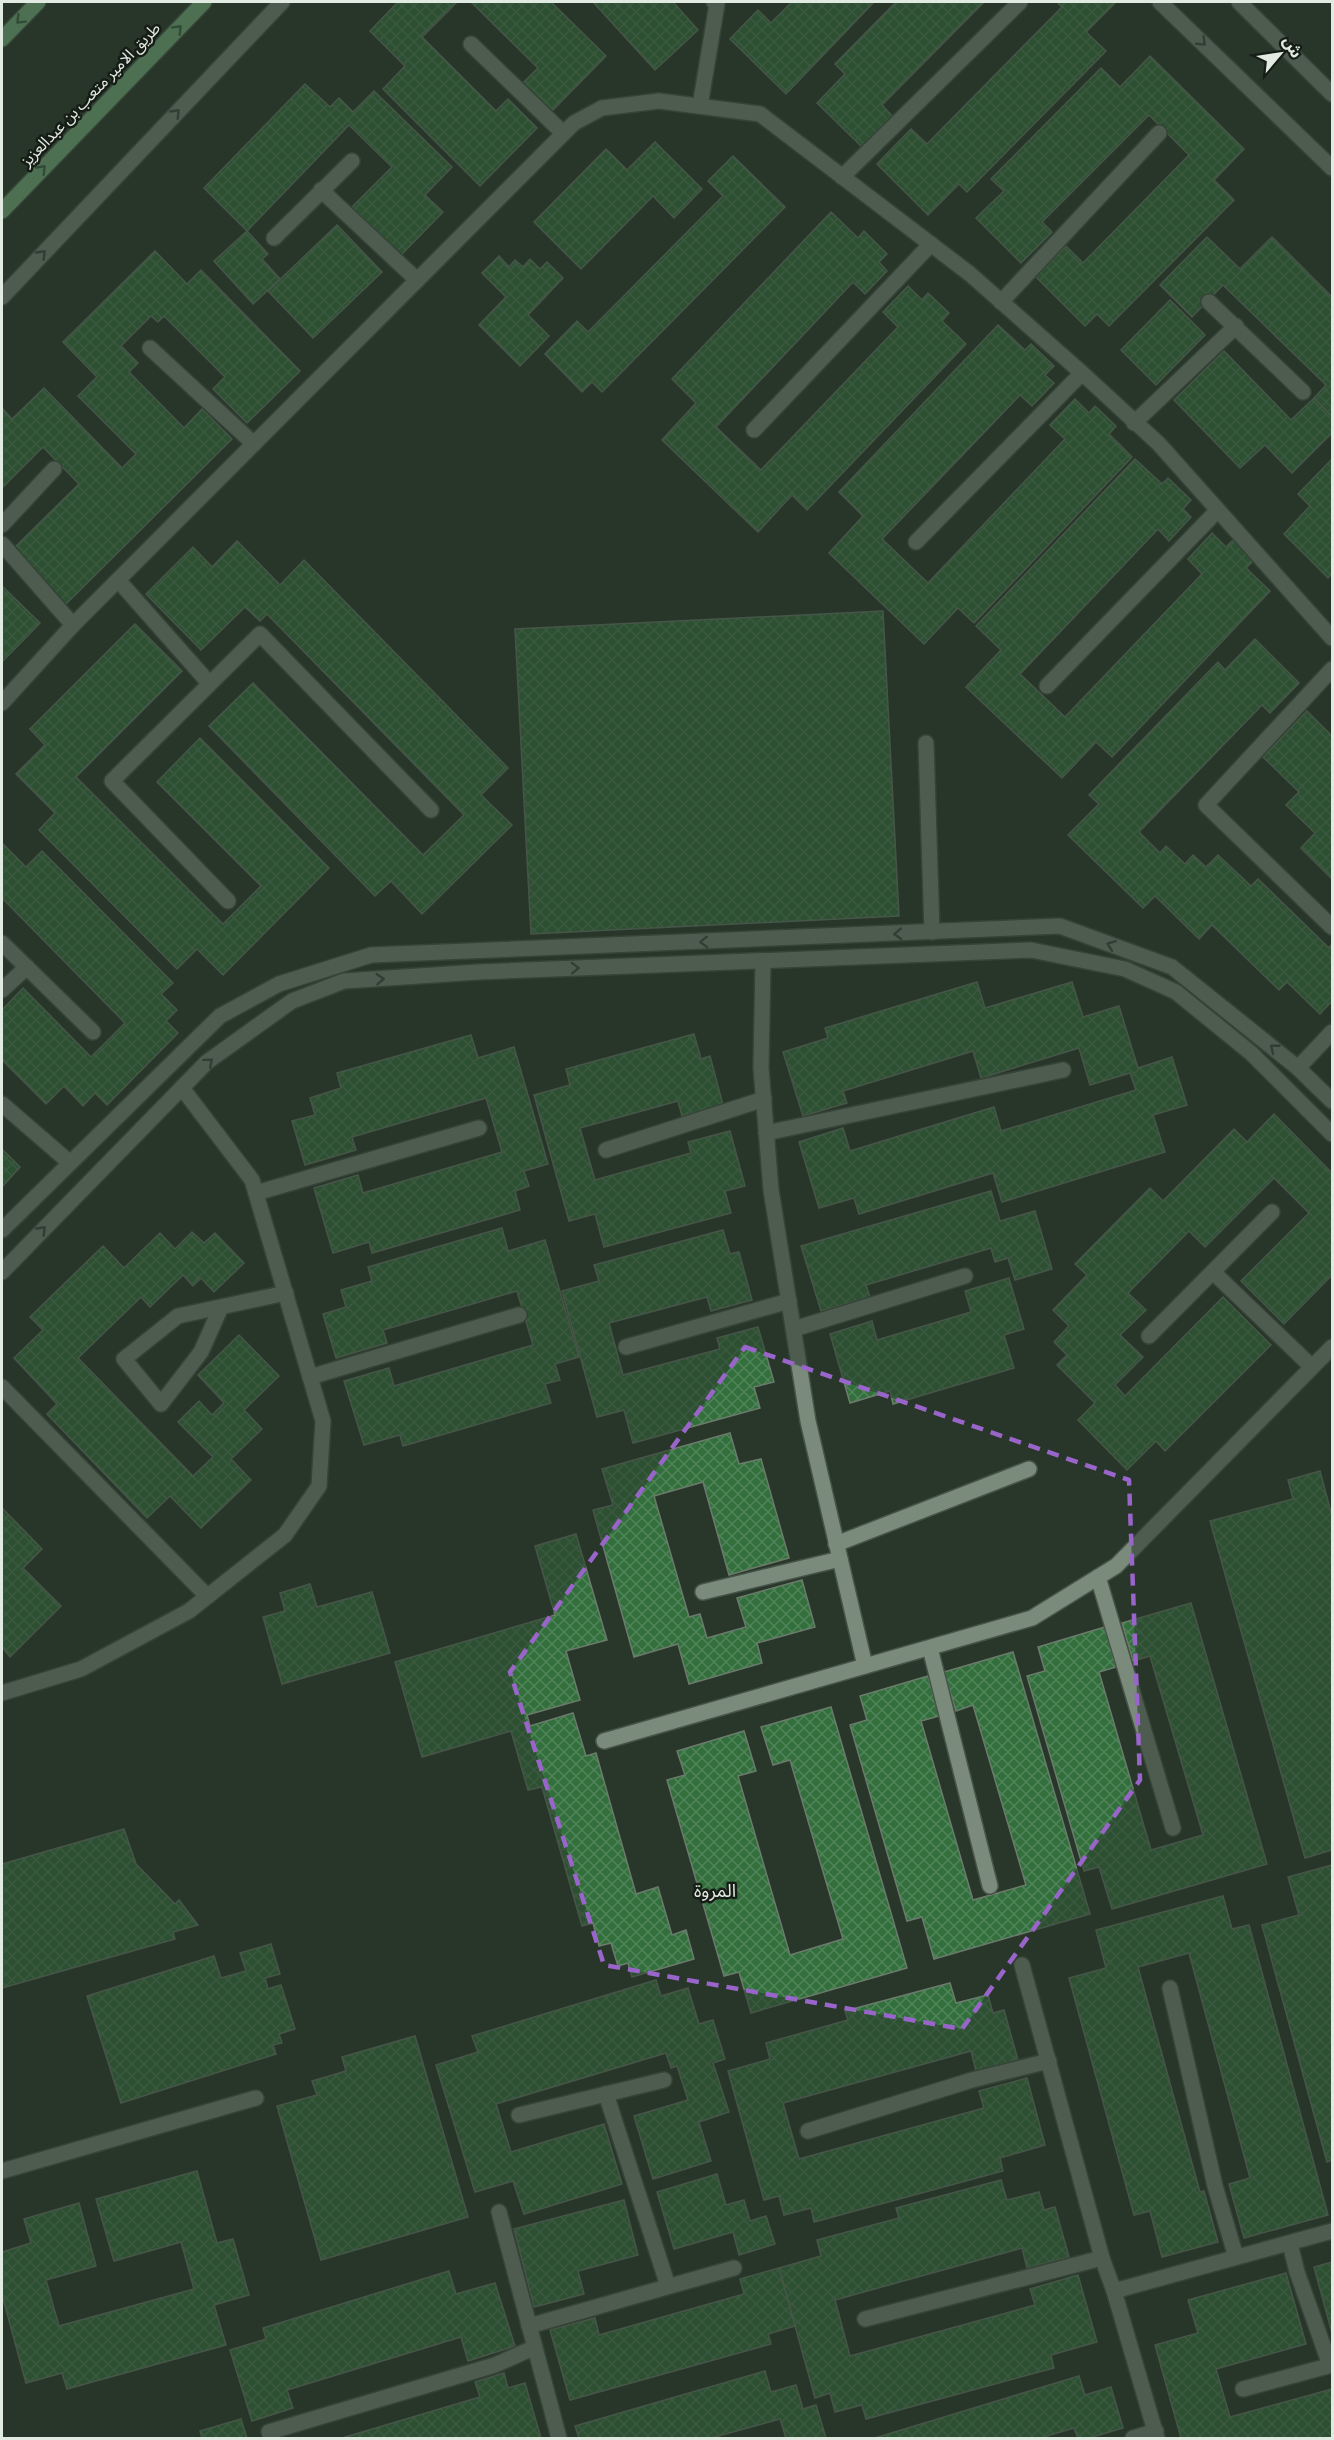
<svg xmlns="http://www.w3.org/2000/svg" width="1334" height="2440" viewBox="0 0 1334 2440" font-family="Manrope,'Noto Sans Arabic',sans-serif">
	<style>
		.building { fill: url(#building-cross-hatch); stroke: #6b7b6c; stroke-width: 1.5 }
		.lines { fill: none; stroke-linecap: round; stroke-linejoin: round }
		.minor-casing { stroke: #475348; stroke-width: 18 }
		.major-casing { stroke: #475348; stroke-width: 18 }
		.minor { stroke: #7a8b7b; stroke-width: 15 }
		.major { stroke: #78b780; stroke-width: 15 }
		.oneway { stroke: #426246 }
		.oneway2 { stroke: #3e483e }
		.marked { fill: none; stroke: #9a65ca; stroke-width: 4.5; stroke-dasharray: 12 8; stroke-linejoin: round }
		.labels { text-anchor: middle; stroke-width: 5; stroke-linejoin: round; paint-order: stroke }
		.street-label { font-size: 16px; fill: #e2ebe2; stroke: #161c16 }
		.neighbourhood-label { font-size: 18px; fill: #e2ebe2; stroke: #161c16 }
	</style>
	<defs>
		<pattern id="building-cross-hatch" width="8" height="8" patternUnits="userSpaceOnUse" patternTransform="scale(1.5)"><rect width="8" height="8" fill="#336f3d"/><path d="M0 0l8 8M0 8l8-8" fill="none" stroke="#508459"/></pattern>
	</defs>
	<rect width="100%" height="100%" fill="#283729"/>
	<!-- building -->
	<g class="building">
		<polygon points="398,2 457,2 422,37 496,111 508,99 537,128 480,186 383,89 405,66 370,31"/>
		<polygon points="471,2 551,2 606,56 552,111 523,83 538,68"/>
		<polygon points="593,2 673,2 698,30 655,70"/>
		<polygon points="792,2 874,2 786,94 730,39 758,10 771,23"/>
		<polygon points="896,2 984,2 882,105 893,117 863,148 817,103 845,74 835,64"/>
		<polygon points="1057,2 1116,2 1086,32 1106,51 967,192 959,184 928,215 877,164 911,129 927,144 1062,7"/>
		<polygon points="1150,56 1244,149 1214,180 1234,200 1109,326 1097,314 1085,326 1036,277 1066,246 1083,263 1189,155 1149,115 1042,222 1052,232 1021,263 976,218 1004,191 991,179 1101,68 1120,87"/>
		<polygon points="305,84 330,107 339,98 353,112 374,91 452,167 425,195 443,212 401,255 352,207 392,167 349,125 247,231 204,188"/>
		<polygon points="655,142 702,189 674,218 653,196 581,269 534,222 606,149 627,170"/>
		<polygon points="733,156 785,207 602,392 592,382 582,392 545,354 577,321 588,332 723,196 708,181"/>
		<polygon points="831,212 858,238 864,231 887,254 879,262 887,271 865,294 853,282 716,427 761,470 898,327 883,312 908,286 922,300 928,293 949,313 942,321 966,344 807,510 792,495 758,532 662,440 696,403 672,379"/>
		<polygon points="337,225 382,272 313,338 268,291"/>
		<polygon points="247,231 268,254 262,259 280,279 253,304 214,261"/>
		<polygon points="1207,237 1240,269 1272,237 1332,297 1332,417 1314,398 1326,385 1223,285 1192,317 1160,285"/>
		<polygon points="155,251 187,284 201,270 300,371 247,423 213,389 225,377 164,316 158,322 151,316 121,346 138,363 129,372 184,428 202,409 232,439 65,605 12,550 79,484 43,447 2,488 2,408 12,419 44,388 122,468 136,454 78,396 97,377 63,342"/>
		<polygon points="499,256 509,267 515,260 523,267 530,259 540,269 547,262 563,278 528,315 549,336 520,366 479,325 506,297 482,273"/>
		<polygon points="1170,300 1205,335 1156,385 1121,350"/>
		<polygon points="998,325 1025,350 1031,344 1054,366 1045,375 1054,383 1032,406 1020,395 882,539 928,583 1065,439 1050,425 1075,399 1089,413 1095,406 1116,426 1109,434 1132,457 974,623 958,608 924,644 829,553 863,516 839,492"/>
		<polygon points="1224,351 1291,420 1314,398 1332,417 1332,433 1292,473 1265,445 1240,468 1174,400"/>
		<polygon points="1135,459 1162,484 1168,478 1191,500 1183,509 1191,517 1169,541 1158,529 1020,674 1065,717 1202,574 1188,559 1212,533 1226,547 1233,540 1254,560 1246,568 1270,591 1112,757 1096,742 1062,778 966,687 1001,650 976,626"/>
		<polygon points="1332,459 1332,573 1328,578 1284,534 1310,506 1298,494"/>
		<polygon points="237,541 280,585 304,560 508,768 481,795 512,825 422,914 391,881 375,896 209,726 253,683 423,855 464,815 267,614 260,621 245,607 201,650 146,594 193,547 212,567"/>
		<polygon points="2,586 40,623 2,662"/>
		<polygon points="883,611 899,916 531,934 515,629"/>
		<polygon points="135,624 182,671 76,777 223,924 261,886 157,782 200,738 329,868 223,975 197,949 177,969 39,830 55,813 16,774 45,745 30,729"/>
		<polygon points="1255,639 1299,683 1270,713 1262,705 1139,832 1160,853 1166,846 1185,864 1193,855 1206,867 1218,855 1251,886 1258,879 1329,948 1332,944 1332,1001 1320,1014 1287,982 1279,990 1212,925 1199,939 1155,896 1143,908 1068,835 1099,804 1089,795 1218,662 1225,670"/>
		<polygon points="1307,711 1332,736 1332,879 1301,848 1315,833 1286,805 1299,792 1263,757"/>
		<polygon points="2,843 26,867 42,851 173,983 161,994 177,1010 166,1021 178,1033 107,1105 95,1093 83,1106 64,1086 46,1104 2,1060 2,1010 23,988 91,1057 125,1023 2,898"/>
		<polygon points="977,982 985,1008 1072,982 1083,1017 1119,1006 1138,1068 1172,1057 1187,1105 1153,1115 1165,1152 1002,1202 993,1173 859,1214 854,1198 819,1208 799,1142 843,1128 850,1151 994,1107 1001,1131 1136,1090 1130,1073 1090,1085 1079,1048 981,1078 973,1051 843,1091 847,1103 803,1116 783,1052 828,1038 825,1028"/>
		<polygon points="694,1034 701,1059 710,1056 723,1105 682,1116 678,1101 580,1128 595,1180 691,1153 688,1142 730,1131 745,1186 725,1191 731,1213 604,1247 595,1214 569,1221 534,1095 570,1085 566,1069"/>
		<polygon points="471,1035 478,1058 514,1047 548,1164 524,1171 529,1186 515,1191 520,1210 372,1253 369,1242 333,1253 314,1188 358,1175 363,1193 502,1152 486,1098 352,1137 356,1150 305,1165 292,1121 315,1115 310,1098 341,1088 337,1073"/>
		<polygon points="1274,1114 1332,1173 1332,1275 1284,1324 1241,1281 1309,1213 1274,1178 1205,1247 1189,1231 1128,1293 1146,1310 1120,1335 1143,1357 1115,1385 1125,1396 1223,1297 1271,1345 1165,1451 1156,1441 1127,1470 1078,1420 1095,1403 1057,1365 1067,1355 1054,1342 1069,1326 1053,1310 1087,1275 1075,1264 1150,1188 1163,1201 1234,1129 1247,1142"/>
		<polygon points="2,1149 20,1167 2,1187"/>
		<polygon points="991,1191 1000,1221 1035,1211 1052,1269 1015,1280 1008,1258 995,1262 991,1248 866,1285 870,1297 821,1311 801,1246"/>
		<polygon points="502,1228 508,1251 545,1240 579,1357 555,1364 560,1380 545,1384 551,1403 403,1446 400,1435 364,1445 344,1381 389,1368 394,1386 533,1345 517,1291 383,1330 387,1343 336,1358 323,1314 346,1307 341,1290 372,1281 368,1267"/>
		<polygon points="723,1230 730,1254 739,1252 752,1300 711,1311 707,1297 609,1323 623,1375 720,1349 717,1338 758,1327 774,1382 754,1387 760,1408 633,1443 624,1410 597,1417 562,1291 599,1281 594,1265"/>
		<polygon points="192,1232 204,1243 215,1233 244,1263 214,1292 201,1278 193,1286 183,1275 150,1307 141,1297 78,1358 193,1476 213,1457 178,1422 199,1401 212,1415 224,1403 198,1375 239,1335 279,1376 244,1410 262,1429 231,1459 251,1480 201,1528 170,1496 147,1518 47,1414 57,1404 14,1358 43,1330 30,1317 103,1246 124,1268 160,1233 175,1249"/>
		<polygon points="1009,1278 1024,1329 1004,1335 1014,1368 893,1404 890,1391 850,1403 830,1334 872,1321 877,1340 971,1312 965,1291"/>
		<polygon points="730,1433 739,1464 761,1459 789,1558 729,1575 703,1482 654,1496 689,1617 700,1614 707,1638 746,1627 737,1598 802,1580 815,1627 757,1643 762,1663 689,1684 678,1644 634,1657 593,1510 613,1505 602,1469"/>
		<polygon points="1320,1471 1332,1516 1332,1850 1305,1858 1210,1521 1293,1499 1288,1480"/>
		<polygon points="2,1508 42,1549 23,1568 61,1606 10,1657 2,1647"/>
		<polygon points="576,1534 607,1640 566,1651 580,1700 527,1715 530,1726 573,1713 586,1756 596,1753 636,1894 658,1887 672,1935 686,1930 694,1959 632,1977 628,1963 618,1966 611,1943 599,1946 593,1923 582,1926 542,1787 528,1790 511,1731 422,1757 395,1662 555,1615 535,1546"/>
		<polygon points="310,1584 317,1607 372,1592 390,1653 282,1684 263,1617 285,1611 280,1593"/>
		<polygon points="1191,1603 1267,1864 1112,1909 1099,1867 1084,1871 1027,1676 1045,1671 1038,1647 1105,1627 1116,1667 1099,1672 1151,1850 1203,1835 1150,1656 1133,1661 1122,1623"/>
		<polygon points="1013,1652 1090,1914 934,1959 922,1917 907,1921 850,1725 867,1720 860,1696 928,1676 939,1716 921,1721 973,1900 1026,1885 973,1705 956,1711 944,1672"/>
		<polygon points="831,1707 907,1968 751,2013 739,1972 724,1976 667,1780 685,1775 677,1751 744,1731 756,1771 738,1776 790,1955 843,1939 790,1760 773,1765 761,1727"/>
		<polygon points="124,1829 136,1864 175,1904 179,1900 198,1925 173,1932 175,1939 2,1988 2,1864"/>
		<polygon points="1332,1865 1332,2160 1327,2162 1262,1925 1299,1915 1288,1877"/>
		<polygon points="1223,1896 1232,1929 1249,1925 1328,2215 1244,2238 1229,2184 1250,2178 1189,1953 1138,1967 1200,2192 1204,2191 1218,2242 1162,2257 1150,2211 1134,2215 1069,1978 1106,1968 1096,1930"/>
		<polygon points="271,1944 280,1974 265,1978 268,1989 281,1985 295,2029 279,2034 282,2043 273,2045 276,2054 121,2103 87,1996 214,1956 221,1978 246,1971 240,1953"/>
		<polygon points="656,1980 661,1996 688,1988 699,2024 713,2020 725,2059 713,2063 729,2112 699,2122 711,2161 653,2179 634,2116 688,2100 677,2066 671,2068 666,2053 496,2104 511,2152 604,2124 622,2184 524,2214 513,2181 475,2192 436,2065 478,2052 472,2036"/>
		<polygon points="950,1983 956,2003 988,1995 993,2013 1004,2010 1018,2060 976,2071 971,2051 783,2103 799,2159 984,2108 979,2091 1027,2078 1045,2145 1000,2158 1003,2171 814,2222 811,2208 784,2215 779,2196 764,2200 728,2071 770,2059 766,2043 848,2020 845,2011"/>
		<polygon points="415,2036 468,2217 321,2260 277,2106 317,2095 312,2081 346,2071 342,2057"/>
		<polygon points="197,2171 217,2243 233,2239 249,2295 214,2305 226,2345 67,2389 62,2373 26,2383 2,2295 2,2252 31,2243 24,2219 79,2203 96,2266 46,2280 59,2326 194,2289 181,2242 114,2261 96,2199"/>
		<polygon points="717,2174 726,2205 744,2200 750,2221 766,2216 775,2244 739,2255 733,2232 674,2249 657,2192"/>
		<polygon points="1001,2180 1007,2200 1039,2192 1044,2210 1055,2207 1069,2257 1027,2268 1022,2248 835,2300 850,2356 1035,2305 1030,2289 1078,2275 1097,2342 1051,2355 1054,2368 866,2419 862,2405 835,2412 830,2393 815,2398 779,2268 821,2256 817,2240 899,2218 896,2208"/>
		<polygon points="624,2200 638,2255 578,2271 584,2294 534,2307 514,2229"/>
		<polygon points="1332,2262 1332,2333 1314,2267"/>
		<polygon points="779,2268 795,2326 768,2334 771,2344 570,2400 550,2330 595,2318 599,2335 744,2294 740,2279"/>
		<polygon points="449,2271 456,2294 495,2283 515,2346 468,2361 461,2337 287,2390 293,2408 252,2421 230,2350 266,2339 263,2328"/>
		<polygon points="1286,2273 1306,2344 1216,2369 1230,2417 1332,2389 1332,2438 1181,2438 1155,2345 1198,2333 1188,2300"/>
		<polygon points="765,2371 771,2392 796,2385 803,2409 816,2405 826,2438 786,2438 780,2419 711,2438 579,2438 575,2426"/>
		<polygon points="504,2373 508,2388 525,2383 541,2438 342,2438 480,2397 475,2382"/>
		<polygon points="1079,2376 1085,2395 1111,2387 1123,2428 1089,2438 1078,2438 1074,2428 1040,2438 875,2438"/>
		<polygon points="241,2419 247,2438 202,2438 200,2431"/>
	</g>
	<g class="lines">
		<!-- minor casing -->
		<g class="minor-casing">
			<g id="minor">
				<polyline points="1160,2 1332,168"/>
				<polyline points="1239,2 1332,94"/>
				<polyline points="471,44 563,133"/>
				<polyline points="700,106 717,4 714,2"/>
				<polyline points="842,177 1020,2"/>
				<polyline points="321,190 417,280"/>
				<polyline points="274,238 352,161"/>
				<polyline points="2,297 282,2"/>
				<polyline points="1001,302 1159,133"/>
				<polyline points="1209,302 1303,392"/>
				<polyline points="150,348 254,444"/>
				<polyline points="1134,423 1236,326"/>
				<polyline points="754,430 931,244"/>
				<polyline points="2,525 54,469"/>
				<polyline points="916,542 1082,373"/>
				<polyline points="2,544 73,625"/>
				<polyline points="118,580 209,683"/>
				<polyline points="1332,669 1206,805 1332,927"/>
				<polyline points="1047,686 1217,511"/>
				<polyline points="2,703 73,625 574,123 602,108 659,101 760,114 970,274 1082,373 1159,444 1332,638"/>
				<polyline points="926,743 932,932"/>
				<polyline points="228,901 112,781 260,634 431,810"/>
				<polyline points="2,943 93,1032"/>
				<polyline points="763,961 761,1068 771,1190 808,1421 865,1666"/>
				<polyline points="2,990 27,967"/>
				<polyline points="1298,1068 1332,1032"/>
				<polyline points="2,1104 69,1162"/>
				<polyline points="766,1133 1063,1070"/>
				<polyline points="606,1150 764,1099"/>
				<polyline points="256,1193 479,1128"/>
				<polyline points="2,1230 220,1016 279,984 371,955 1060,926 1172,967 1298,1068 1332,1101"/>
				<polyline points="2,1272 207,1062 292,1001 344,981 478,972 1031,950 1125,969 1176,992 1251,1053 1332,1134"/>
				<polyline points="1213,1272 1312,1367"/>
				<polyline points="221,1307 201,1352 161,1404 124,1359 178,1316 286,1293"/>
				<polyline points="794,1329 965,1276"/>
				<polyline points="1149,1336 1272,1212"/>
				<polyline points="626,1347 789,1301"/>
				<polyline points="310,1377 519,1315"/>
				<polyline points="2,1387 207,1596"/>
				<polyline points="836,1544 1029,1469"/>
				<polyline points="1098,1577 1173,1828"/>
				<polyline points="703,1592 840,1559"/>
				<polyline points="930,1648 990,1886"/>
				<polyline points="2,1693 81,1669 189,1611 285,1535 319,1486 323,1421 252,1180 182,1088"/>
				<polyline points="604,1741 1032,1618 1116,1566 1332,1347"/>
				<polyline points="1022,1965 1102,2258 1114,2291 1157,2438"/>
				<polyline points="1170,1988 1215,2186 1236,2257"/>
				<polyline points="606,2094 668,2286"/>
				<polyline points="519,2115 664,2080"/>
				<polyline points="808,2131 972,2080 1049,2061"/>
				<polyline points="2,2171 256,2098"/>
				<polyline points="499,2212 559,2438"/>
				<polyline points="1290,2244 1297,2272 1330,2365"/>
				<polyline points="1114,2291 1332,2231"/>
				<polyline points="865,2319 1102,2258"/>
				<polyline points="529,2326 734,2268"/>
				<polyline points="1243,2389 1332,2365"/>
				<polyline points="269,2432 495,2365 533,2348"/>
				<polyline points="1133,2438 1156,2431"/>
			</g>
		</g>
		<!-- major casing -->
		<g class="major-casing">
			<g id="major">
				<polyline points="2,39 38,2"/>
				<polyline points="2,211 204,2"/>
			</g>
		</g>
		<!-- minor -->
		<use href="#minor" class="minor"/>
		<!-- major -->
		<use href="#major" class="major"/>
	</g>
	<!-- one-way arrows -->
	<defs><path id="oneway-chevron" d="M-2-3.5L2.5 0L-2 3.5" fill="none" stroke-width="1.6" stroke-linecap="round" stroke-linejoin="round" transform="scale(1.5)"/></defs>
	<g class="oneway">
		<use href="#oneway-chevron" transform="translate(20 20) rotate(135)"/>
		<use href="#oneway-chevron" transform="translate(178 29) rotate(-46)"/>
		<use href="#oneway-chevron" transform="translate(42 169) rotate(-46)"/>
	</g>
	<g class="oneway2">
		<use href="#oneway-chevron" transform="translate(1202 42) rotate(44)"/>
		<use href="#oneway-chevron" transform="translate(176 113) rotate(-46)"/>
		<use href="#oneway-chevron" transform="translate(42 254) rotate(-46)"/>
		<use href="#oneway-chevron" transform="translate(898 934) rotate(177)"/>
		<use href="#oneway-chevron" transform="translate(704 942) rotate(178)"/>
		<use href="#oneway-chevron" transform="translate(1111 945) rotate(-160)"/>
		<use href="#oneway-chevron" transform="translate(575 968) rotate(-2)"/>
		<use href="#oneway-chevron" transform="translate(380 979) rotate(-4)"/>
		<use href="#oneway-chevron" transform="translate(1274 1048) rotate(-141)"/>
		<use href="#oneway-chevron" transform="translate(209 1062) rotate(-40)"/>
		<use href="#oneway-chevron" transform="translate(42 1230) rotate(-46)"/>
	</g>
	<!-- marked area -->
	<path d="M0 0H1334V2440H0ZM745,1347L1129,1480L1140,1780L962,2029L604,1965L510,1672Z" fill="#283729" fill-opacity=".55" fill-rule="evenodd"/>
	<path class="marked" d="M745,1347L1129,1480L1140,1780L962,2029L604,1965L510,1672Z"/>
	<g class="labels">
		<!-- street labels -->
		<g class="street-label">
			<text transform="translate(90 94) rotate(-46)" y="6">طريق الامير متعب بن عبدالعزيز</text>
		</g>
		<!-- neighbourhood labels -->
		<g class="neighbourhood-label">
			<text x="715" y="1897">المروة</text>
		</g>
	</g>
	<!-- border -->
	<rect width="1334" height="2440" fill="none" stroke="#e2ebe2" stroke-width="6"/>
	<!-- north arrow -->
	<g transform="translate(1280 54) rotate(61)" stroke="#161c16" stroke-width="4.5" paint-order="stroke">
	<path d="M0-4.5L10 22L0 15L-10 22Z" fill="#e2ebe2"/>
	<text y="-9" font-size="16" font-weight="bold" text-anchor="middle" fill="#e2ebe2">ش</text>
	</g>
</svg>
